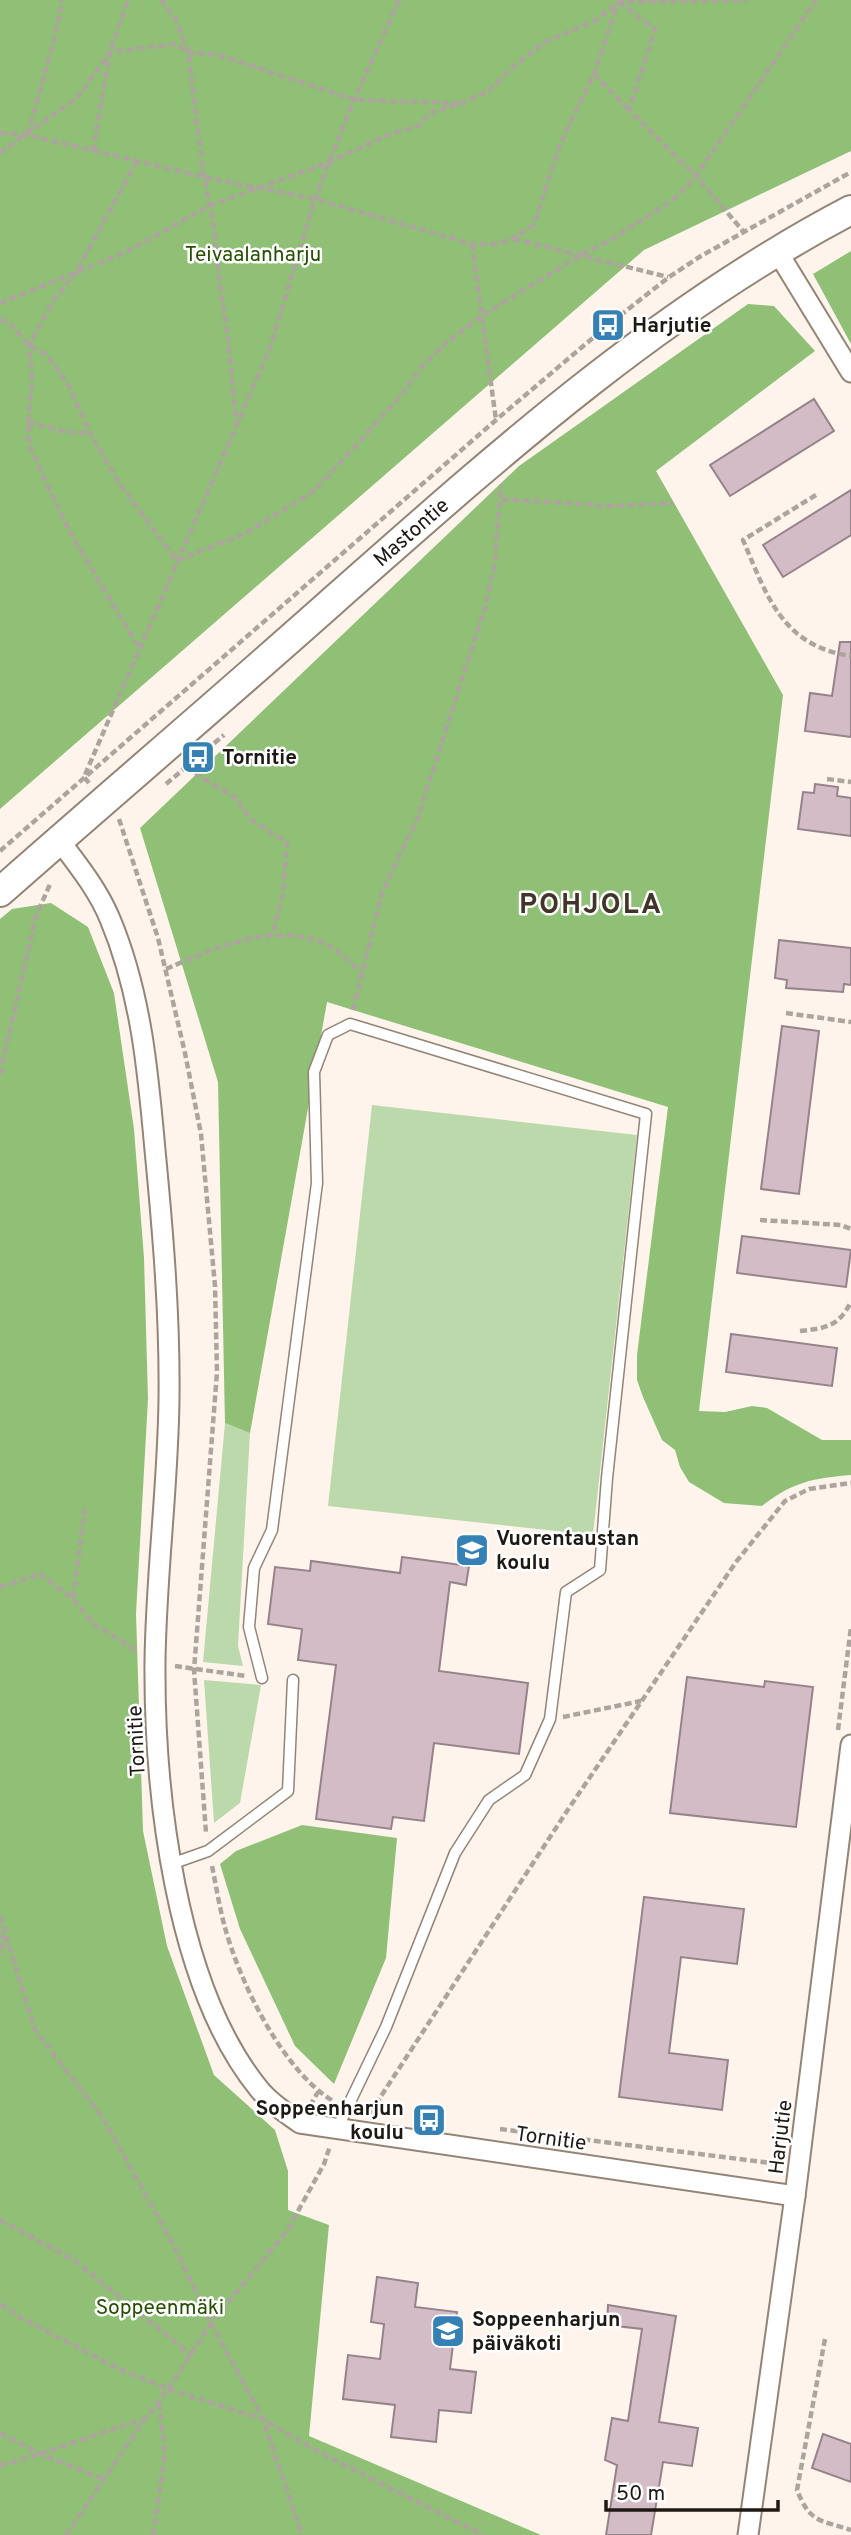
<svg xmlns="http://www.w3.org/2000/svg" width="851" height="2535" viewBox="0 0 851 2535" font-family="Overpass,sans-serif">
	<style>
		.green { fill: #bbd9ab }
		.forest { fill: #90bf76 }
		.building { fill: #d3bcc6; stroke: #96828a; stroke-width: 2 }
		.lines { fill: none; stroke-linecap: round; stroke-linejoin: round }
		.lane-casing { stroke: #948476; stroke-width: 13 }
		.street-casing { stroke: #948476; stroke-width: 23 }
		.secondary-casing { stroke: #948476; stroke-width: 32 }
		.path { stroke: #ada59d; stroke-width: 4.5; stroke-dasharray: 7 3.5; stroke-linecap: butt }
		.lane { stroke: #fff; stroke-width: 10 }
		.street { stroke: #fff; stroke-width: 19 }
		.secondary { stroke: #fff; stroke-width: 28 }
		.labels { text-anchor: middle; stroke-width: 5; stroke-linejoin: round; paint-order: stroke }
		.park-label { font-size: 21px; fill: #265000; stroke: #fff }
		.poi-label { font-size: 21px; font-weight: bold; fill: #1f1914; stroke: #fff; text-anchor: start }
		.street-label { font-size: 21px; fill: #1f1914; stroke: #fff }
		.district-label { font-size: 28px; font-weight: bold; letter-spacing: 2px; fill: #413428; stroke: #fff }
	</style>
	<rect width="100%" height="100%" fill="#fef4eb"/>
	<!-- green -->
	<g class="green">
		<polygon points="372,1105 637,1135 593,1535 328,1506"/>
		<polygon points="225,1423 250,1433 238,1646 243,1666 203,1662"/>
		<polygon points="204,1680 261,1685 240,1803 214,1823"/>
	</g>
	<!-- forest -->
	<g class="forest">
		<polygon points="0,0 851,0 851,151 644,250 0,809"/>
		<polygon points="851,251 851,344 813,274"/>
		<path d="M748,304L774,306L815,351L656,471L783,695L699,1411L725,1412L752,1406L767,1408L822,1440H851V1475C814,1478 792,1482 762,1506L724,1503L689,1482L680,1467L675,1450L662,1440L643,1397L637,1380V1355L668,1107L327,1002L250,1433L225,1423L218,1082L140,828L519,466Z"/>
		<polygon points="51,903 88,927 114,993 134,1129 144,1258 148,1399 136,1614 143,1831 167,1946 214,2075 275,2130 288,2171 288,2210 329,2225 309,2436 541,2535 0,2535 0,919 12,909"/>
		<polygon points="302,1825 397,1838 386,1958 334,2084 295,2046 240,1929 220,1864 236,1851"/>
	</g>
	<!-- building -->
	<g class="building">
		<polygon points="814,399 834,431 730,496 710,465"/>
		<polygon points="851,490 851,535 783,577 763,545"/>
		<polygon points="840,642 851,642 851,737 805,731 810,693 832,696"/>
		<polygon points="815,784 838,787 837,796 851,798 851,836 798,829 803,792 814,793"/>
		<polygon points="779,940 851,948 851,985 844,984 843,992 786,988 787,980 775,978"/>
		<polygon points="782,1026 819,1031 799,1194 761,1189"/>
		<polygon points="742,1236 851,1250 846,1287 737,1273"/>
		<polygon points="731,1334 837,1348 832,1386 726,1372"/>
		<polygon points="402,1557 469,1566 466,1585 450,1582 439,1671 528,1683 519,1754 434,1743 424,1821 393,1817 391,1829 316,1819 336,1665 298,1660 302,1629 268,1624 275,1567 310,1571 311,1561 400,1573"/>
		<polygon points="687,1677 764,1687 765,1681 813,1687 796,1827 670,1813"/>
		<polygon points="644,1897 744,1909 737,1964 681,1957 669,2053 728,2060 722,2110 619,2097"/>
		<polygon points="377,2277 418,2283 415,2307 457,2312 450,2369 476,2372 471,2413 439,2410 436,2442 391,2437 395,2405 343,2399 348,2355 380,2359 384,2324 371,2322"/>
		<polygon points="608,2305 676,2316 659,2422 698,2428 692,2466 663,2462 651,2535 606,2535 617,2465 605,2460 612,2418 628,2421 642,2329 607,2325"/>
		<polygon points="823,2434 851,2444 851,2482 812,2468"/>
	</g>
	<g class="lines">
		<!-- lane casing -->
		<g class="lane-casing">
			<g id="lane">
				<polyline points="262,1678 249,1627 254,1568 272,1530 317,1183 314,1072 328,1035 350,1024 646,1114 607,1478 600,1570 566,1592 550,1719 525,1775 489,1800 455,1853 386,2027 337,2129"/>
				<polyline points="171,1864 208,1851 288,1791 293,1680"/>
			</g>
		</g>
		<!-- street casing -->
		<g class="street-casing">
			<g id="street">
				<polyline points="777,251 851,372"/>
				<path d="M59,840C78,865 98,890 110,919C141,993 148,1071 155,1150C163,1233 170,1316 169,1399C168,1487 156,1575 155,1662C154,1791 175,1986 259,2089C270,2103 286,2113 300,2123L795,2196"/>
				<polyline points="748,2535 795,2196 851,1745"/>
			</g>
		</g>
		<!-- secondary casing -->
		<g class="secondary-casing">
			<path id="secondary" d="M0,892C111,794 224,698 335,599C497,456 658,311 851,210"/>
		</g>
		<!-- path -->
		<g class="path">
			<polyline points="161,0 176,20 188,52 204,177 214,227 220,289 227,328 236,422"/>
			<polyline points="619,2 655,29 629,110 696,176 743,231"/>
			<polyline points="594,74 629,110"/>
			<polyline points="0,133 28,135 204,177 315,199 472,244 498,244 513,238 534,225 560,144 594,74 618,3"/>
			<polyline points="28,134 56,32 62,0"/>
			<polyline points="93,151 110,52 128,0"/>
			<polyline points="0,153 78,97 110,52 175,44 188,52 219,55 355,100 459,103"/>
			<polyline points="137,161 75,274 53,301 29,345 32,381 28,422 29,444 51,493 72,536 139,648"/>
			<polyline points="514,239 668,277"/>
			<polyline points="472,244 496,420"/>
			<polyline points="0,303 124,253 211,205 330,162 390,134 418,126 430,113 462,103 490,90 515,65 545,42 596,20 619,2 748,0"/>
			<polyline points="0,319 9,323 29,345 47,355 69,386 90,433 119,483 177,561"/>
			<polyline points="28,422 67,432 90,433"/>
			<path d="M816,495L743,540C767,596 782,646 851,656"/>
			<polyline points="502,499 609,506 673,503"/>
			<polyline points="178,560 246,533 314,491 400,397 422,366 447,342 483,315 579,256 614,238 674,199 696,176 816,0"/>
			<polyline points="187,766 202,778 236,798 250,819 287,843 283,893 273,933"/>
			<polyline points="827,779 851,782"/>
			<polyline points="89,783 84,777 270,348 315,199 348,114 399,0"/>
			<polyline points="166,784 224,735"/>
			<polyline points="119,819 158,938 185,1053 201,1134 215,1286 217,1372 194,1670 206,1833"/>
			<polyline points="0,851 496,420 608,325 669,277 701,256 851,172"/>
			<path d="M166,969C216,948 268,922 323,943C337,948 351,964 362,973"/>
			<polyline points="353,1010 382,893 418,817 486,604 495,561 501,485"/>
			<polyline points="786,1013 851,1022"/>
			<polyline points="0,1074 36,916 51,882"/>
			<polyline points="760,1220 841,1225 851,1229"/>
			<path d="M800,1331C826,1328 838,1327 851,1302"/>
			<polyline points="0,1587 40,1574 73,1599 95,1625 136,1650"/>
			<polyline points="73,1598 85,1509"/>
			<polyline points="175,1666 246,1676"/>
			<polyline points="563,1717 641,1701"/>
			<polyline points="838,1730 851,1627"/>
			<path d="M212,1866C216,1885 219,1905 224,1924C239,1981 282,2070 333,2101"/>
			<polyline points="0,1916 35,2030 103,2118 173,2244 211,2323 263,2419 302,2535"/>
			<polyline points="0,1935 5,1939 0,1955"/>
			<polyline points="310,2106 318,2092"/>
			<polyline points="370,2113 567,1811 736,1562 785,1501 809,1489 851,1483"/>
			<polyline points="500,2129 779,2164"/>
			<polyline points="0,2220 74,2260 191,2355"/>
			<polyline points="0,2304 18,2316 119,2369 168,2389 263,2419 315,2450 483,2535"/>
			<path d="M825,2339L797,2490C810,2523 820,2520 851,2530"/>
			<polyline points="0,2433 43,2455 104,2479"/>
			<path d="M0,2465C49,2453 94,2434 142,2420"/>
			<polyline points="66,2535 144,2420 168,2389 211,2323 287,2231 324,2164 330,2146"/>
			<polyline points="153,2535 165,2455 159,2401"/>
		</g>
		<!-- lane -->
		<use href="#lane" class="lane"/>
		<!-- street -->
		<use href="#street" class="street"/>
		<!-- secondary -->
		<use href="#secondary" class="secondary"/>
	</g>
	<!-- icons -->
	<defs>
		<g id="bus-square" transform="scale(1.75)"><rect x="-9" y="-9" width="18" height="18" rx="4" fill="#3581b4" stroke="#fff"/><path d="M-5-6H5V4H4V6H2V4H-2V6H-4V4H-5ZM-3.5-4V0h7V-4ZM-3.5 1.2v1.5H-2V1.2ZM2 1.2v1.5H3.5V1.2Z" fill="#fff"/></g>
		<g id="school-square" transform="scale(1.75)"><rect x="-9" y="-9" width="18" height="18" rx="4" fill="#3581b4" stroke="#fff"/><path d="M0-5L7-2L0 1L-7-2ZM-4 1L0 2.5L4 1V4Q0 6-4 4Z" fill="#fff"/></g>
	</defs>
	<g fill-rule="evenodd">
		<use href="#bus-square" x="608" y="325"/>
		<use href="#bus-square" x="198" y="757"/>
		<use href="#school-square" x="472" y="1550"/>
		<use href="#bus-square" x="429" y="2120"/>
		<use href="#school-square" x="448" y="2331"/>
	</g>
	<g class="labels">
		<!-- park labels -->
		<g class="park-label">
			<text x="253" y="261">Teivaalanharju</text>
			<text x="160" y="2314">Soppeenmäki</text>
		</g>
		<!-- poi labels -->
		<g class="poi-label">
			<text x="632" y="332">Harjutie</text>
			<text x="222" y="764">Tornitie</text>
			<text x="496" y="1545">Vuorentaustan<tspan x="496" dy="24">koulu</tspan></text>
			<text x="404" y="2115" text-anchor="end">Soppeenharjun<tspan x="404" dy="24">koulu</tspan></text>
			<text x="472" y="2326">Soppeenharjun<tspan x="472" dy="24">päiväkoti</tspan></text>
		</g>
		<!-- street labels -->
		<g class="street-label">
			<text transform="translate(411 532) rotate(-41)" y="7">Mastontie</text>
			<text transform="translate(136 1741) rotate(-93)" y="7">Tornitie</text>
			<text transform="translate(780 2137) rotate(-83)" y="7">Harjutie</text>
			<text transform="translate(551 2138) rotate(8)" y="7">Tornitie</text>
		</g>
		<!-- district labels -->
		<g class="district-label">
			<text x="591" y="913">POHJOLA</text>
		</g>
	</g>
	<!-- scale -->
	<path d="M606 2500v10h172v-10" fill="none" stroke="#1f1914" stroke-width="3.5"/>
	<text x="616" y="2500" font-size="21" fill="#1f1914" stroke="#ffffff" stroke-width="5" paint-order="stroke">50 m</text>
</svg>
